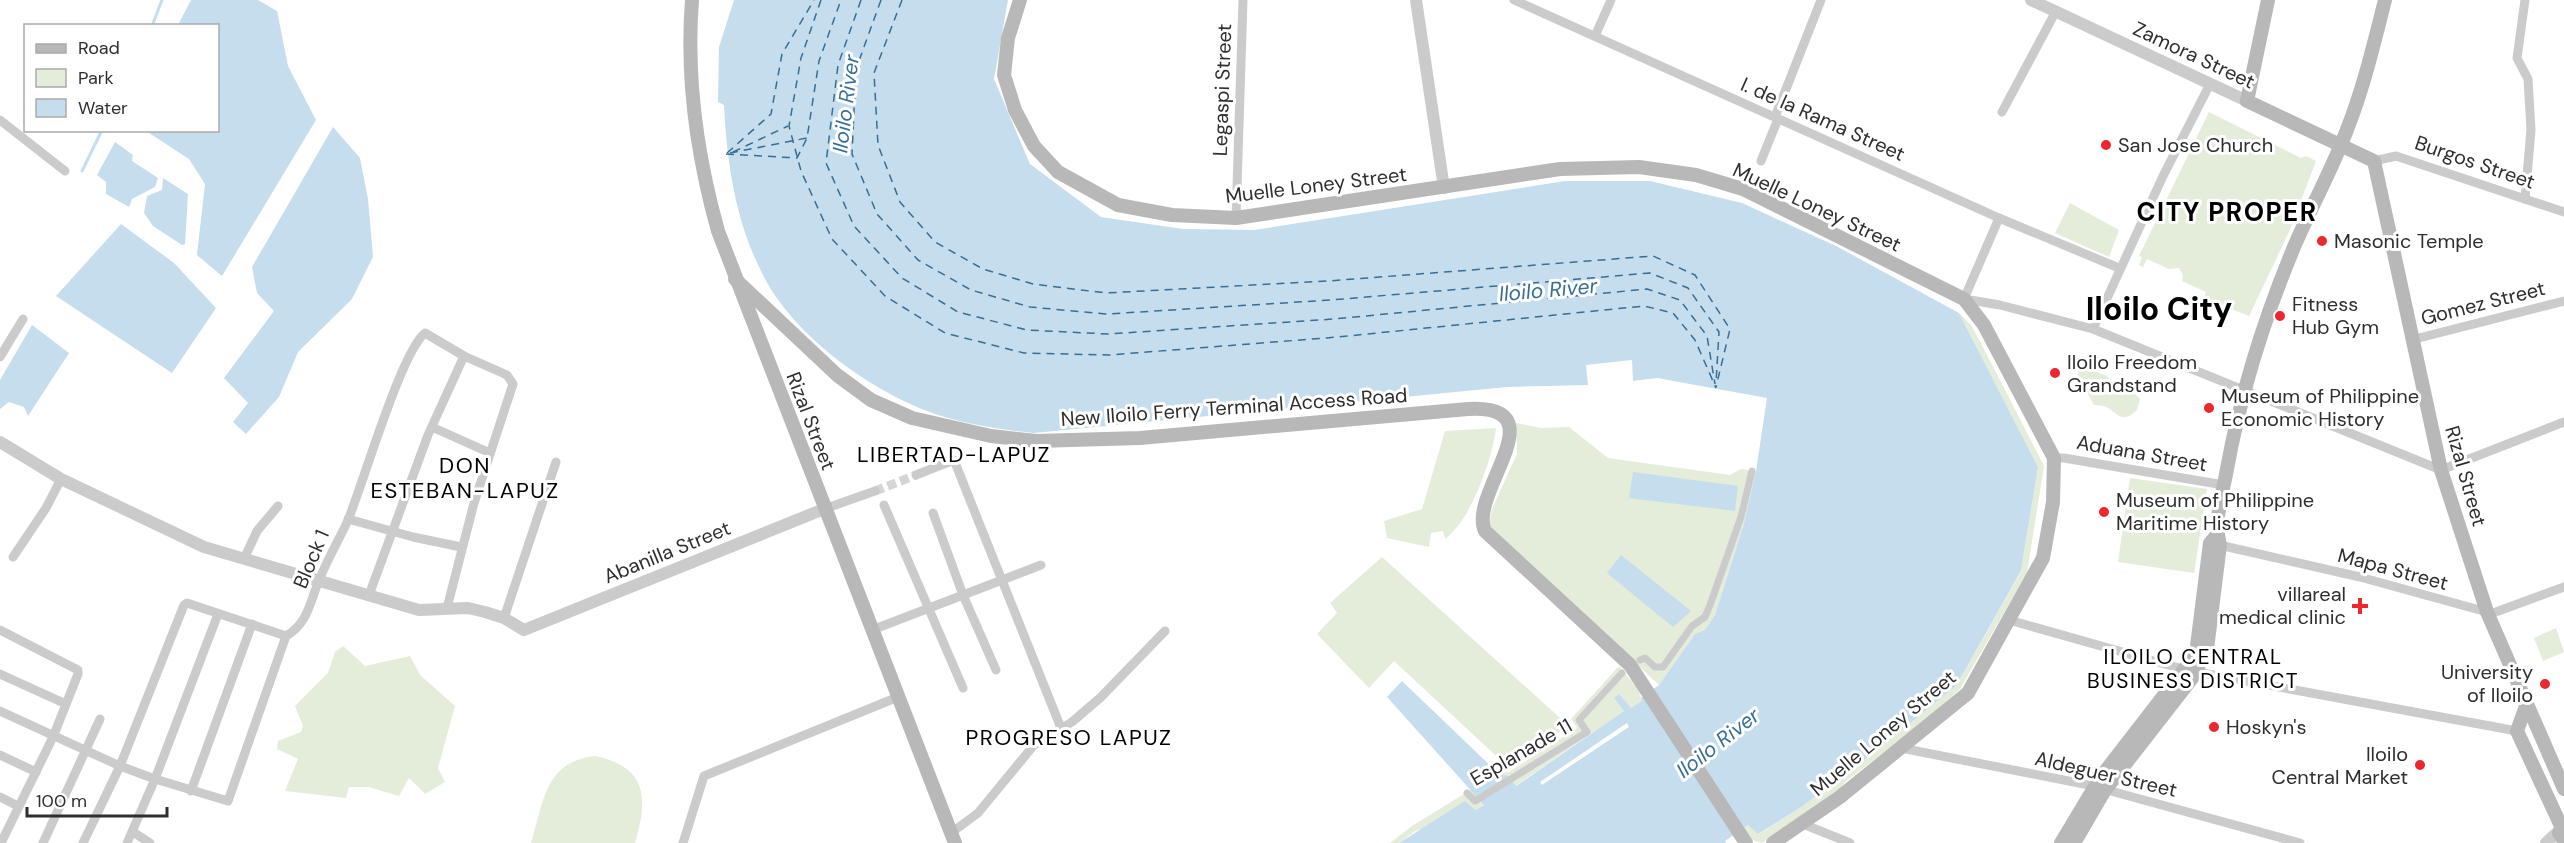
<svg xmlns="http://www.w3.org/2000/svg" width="2564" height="843" viewBox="0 0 2564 843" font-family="'DM Sans',sans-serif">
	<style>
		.green { fill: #e4ecda }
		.water { fill: #c5dded }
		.pier { fill: #fff }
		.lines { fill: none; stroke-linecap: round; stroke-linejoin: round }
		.stream { stroke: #c5dded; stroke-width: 3 }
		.ferry { stroke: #386e94; stroke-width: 1.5; stroke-dasharray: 8 6; stroke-linecap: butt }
		.minor-tunnel { stroke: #d5d5d5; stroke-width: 9; stroke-dasharray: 9 4.5; stroke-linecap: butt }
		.pedestrian { stroke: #cbcbcb; stroke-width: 7 }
		.minor { stroke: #cbcbcb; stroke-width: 9 }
		.tertiary { stroke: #cbcbcb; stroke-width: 12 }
		.secondary { stroke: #b8b8b8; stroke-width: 14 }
		.poi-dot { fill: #ee2630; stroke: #fff; stroke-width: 2 }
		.labels { text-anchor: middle; stroke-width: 6; stroke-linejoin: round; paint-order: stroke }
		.street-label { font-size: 20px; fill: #2e2e2e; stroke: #fff }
		.poi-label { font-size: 20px; fill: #2e2e2e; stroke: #fff; text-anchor: start }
		.water-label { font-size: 21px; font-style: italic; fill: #386e94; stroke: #fff }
		.neighbourhood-label { font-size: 21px; letter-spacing: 1.5px; fill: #000; stroke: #fff }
		.quarter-label { font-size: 22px; letter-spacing: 1.5px; fill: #000; stroke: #fff }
		.district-label { font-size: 26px; font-weight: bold; letter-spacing: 1.5px; fill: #000; stroke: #fff }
		.town-label { font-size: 32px; font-weight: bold; fill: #000; stroke: #fff }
	</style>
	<rect width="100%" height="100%" fill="#fff"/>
	<!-- green -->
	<g class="green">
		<polygon points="2209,112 2301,158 2306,156 2316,161 2289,232 2249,316 2204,298 2206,292 2182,281 2183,275 2179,268 2169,269 2147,259 2143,267 2139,265 2142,257 2139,256"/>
		<polygon points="2070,203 2119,230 2109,257 2055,233"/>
		<polygon points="1959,313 1971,325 1983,347 2044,466 2027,573 1960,689 1924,722 1846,781 1840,789 1762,843 1749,839 1743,828 1749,825 1759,834 1800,808 1881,747 1956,686 2021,572 2038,467"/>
		<path d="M2082,366L2107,376L2117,388L2136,395L2140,399L2137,410C2123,423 2120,416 2108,408C2105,405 2098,406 2094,405L2078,376V367Z"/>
		<polygon points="1516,423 1541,428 1569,427 1608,458 1730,475 1741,469 1756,471 1744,523 1715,615 1705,630 1695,634 1659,685 1489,525 1492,509 1517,454"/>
		<path d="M1496,428C1492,460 1471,520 1445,539L1443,531L1431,533L1429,547L1387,538L1384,521L1422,509L1445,431Z"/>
		<polygon points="2130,478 2207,489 2194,573 2118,562"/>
		<polygon points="1382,557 1569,726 1507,766 1394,661 1369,688 1317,634 1337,613 1330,603"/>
		<polygon points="2556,628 2564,652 2543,661 2534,638"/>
		<polygon points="343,646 365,666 410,656 420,675 455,706 438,768 445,782 425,794 409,778 399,796 369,787 349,787 346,798 285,791 298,759 277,749 278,741 301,732 303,726 295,706 328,673 335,652"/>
		<polygon points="1619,666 1638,689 1642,701 1631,709 1619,694 1624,711 1515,786 1475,810 1415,831 1399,843 1390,843 1412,826 1498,773 1509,772 1577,728 1571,719"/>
		<path d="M595,756C648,767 648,799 635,843H531C544,802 544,762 595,756Z"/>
	</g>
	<!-- water -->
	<g class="water">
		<polygon points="191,0 258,0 277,11 288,66 316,120 222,276 197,255 205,184 189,159 146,131 218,130 218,26 178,25"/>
		<path d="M734,0H1008L994,79L1030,164L1101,217L1183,229L1254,230L1565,181H1650L1742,203L1836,246L1959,313L2038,467L2021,571L1956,686L1881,747L1800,808L1758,834L1748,825L1725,841L1726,843H1399L1465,801L1475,810L1484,805L1387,697L1402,681L1498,773L1508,776L1516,786L1624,711L1614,698L1619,694L1631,708L1642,701L1641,698L1659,685L1695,634L1705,630L1715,615L1744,523L1756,471L1767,398L1657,378L1633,381L1632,360L1586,365L1588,385L1507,387L1034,433C998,429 961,424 927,411C867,388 794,335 764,277C736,224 727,165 724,105L718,102L719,47Z"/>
		<polygon points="333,127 360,158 368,199 373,257 352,299 298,352 279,397 246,434 233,422 248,403 224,378 274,311 257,293 252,267"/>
		<polygon points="115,142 133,155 132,161 158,178 155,187 132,199 129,207 106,194 106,182 97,175"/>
		<polygon points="163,178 188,194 185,244 182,245 153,226 144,213 147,196 162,190"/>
		<polygon points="121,224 174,263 216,308 172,373 56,296"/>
		<polygon points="32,325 69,353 28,416 24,407 9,402 0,409 0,380"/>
		<polygon points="1633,472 1738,486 1735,511 1629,498"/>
		<polygon points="1621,555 1691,611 1673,627 1607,573"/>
	</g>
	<!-- pier -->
	<polygon class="pier" points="1627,723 1629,727 1542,785 1540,782"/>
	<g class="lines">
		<!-- stream -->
		<g class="stream">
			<polyline points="152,26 162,0"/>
			<polyline points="82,171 102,130"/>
		</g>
		<!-- ferry -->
		<g class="ferry">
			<polyline points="821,0 801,58 789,126 801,171 832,239 885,296 945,333 1024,353 1109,355 1338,337 1644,306 1673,313 1695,340 1716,388"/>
			<polyline points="861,0 838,65 826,163 854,226 902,278 958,312 1027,330 1108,334 1334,319 1647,289 1680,300 1707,336 1715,384"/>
			<polyline points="881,0 856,69 852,154 877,214 918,260 971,290 1030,307 1107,314 1331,300 1650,273 1688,288 1719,332 1716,383"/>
			<polyline points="902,0 874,73 878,145 900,202 935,242 983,269 1033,284 1106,293 1328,281 1653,256 1695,275 1730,329 1716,387"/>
			<polyline points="733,152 788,126"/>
			<polyline points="727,153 771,114 782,54 814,0"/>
			<polyline points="730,153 807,138"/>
			<polyline points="726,154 797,158 807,138 819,61 841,0"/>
		</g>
		<!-- minor-tunnel -->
		<polyline class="minor-tunnel" points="875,491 916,475"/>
		<!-- pedestrian -->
		<g class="pedestrian">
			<polyline points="1640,660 1645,658 1655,667 1663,667 1692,626 1705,617 1710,605 1741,517 1752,471"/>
			<polyline points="1467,793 1475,801 1587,732 1579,720 1622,673"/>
		</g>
		<!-- minor -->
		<g class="minor">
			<polyline points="1514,0 1999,218 2119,268"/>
			<polyline points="1595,36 1611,0"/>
			<polyline points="2002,112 2056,11"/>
			<polyline points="1775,117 1821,0"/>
			<polyline points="0,120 65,171"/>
			<polyline points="1761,161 1778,119"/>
			<polyline points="2374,161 2396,156 2564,212"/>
			<polyline points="2525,199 2531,130 2528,79 2517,58 2525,0"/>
			<polyline points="1236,218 1243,0"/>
			<polyline points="1999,218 1964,299 2000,305 2093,329 2441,470 2564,422"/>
			<polyline points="2093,329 2163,176 2210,84"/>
			<polyline points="2411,340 2564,301"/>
			<polyline points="0,357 23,319"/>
			<polyline points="432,427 490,453"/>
			<polyline points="2054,458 2064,458 2224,485"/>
			<polyline points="916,475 954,460 1061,728"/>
			<polyline points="884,505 963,688"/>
			<polyline points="824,509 875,491"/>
			<polyline points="933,513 963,595 996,670"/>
			<polyline points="348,519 413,537 461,547"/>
			<polyline points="2215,544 2360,577 2487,612 2493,613 2564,587"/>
			<polyline points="13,557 46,508 61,479"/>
			<polyline points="244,559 257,531 278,506"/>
			<polyline points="369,595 428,435 464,356"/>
			<polyline points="504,618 556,462"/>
			<polyline points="2009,620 2186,670 2517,731"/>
			<polyline points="0,630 78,670 78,674 53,737 1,843"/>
			<polyline points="872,630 1041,565"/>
			<polyline points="0,674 66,704"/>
			<path d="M0,711L120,766L155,779L228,801L286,636C309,623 310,600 320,578C328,558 339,540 348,520C363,484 401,352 425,333L464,356L507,375L513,384L474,503L447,608"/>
			<polyline points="1901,748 2089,785 2300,843"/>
			<polyline points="0,755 36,772"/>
			<polyline points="191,791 252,624"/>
			<polyline points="0,797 18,806"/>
			<polyline points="1803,824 1850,843"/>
			<polyline points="133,832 150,843"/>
			<polyline points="951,833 978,813 1034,745 1072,722 1101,697 1165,631"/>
			<polyline points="43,843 100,719"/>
			<polyline points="83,843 120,766 184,605 187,603 286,636"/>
			<polyline points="127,843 155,779 218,614"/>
			<polyline points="683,843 704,776 898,697"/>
		</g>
		<!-- tertiary -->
		<g class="tertiary">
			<polyline points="1416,0 1444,188"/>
			<polyline points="2031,0 2247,101"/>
			<polyline points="0,442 61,479 204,547 419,610 468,608 485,612 504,618 524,630 824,509"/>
			<polyline points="2546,843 2560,830"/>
		</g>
		<!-- secondary -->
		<g class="secondary">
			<path d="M692,0C686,77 697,156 718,231L955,843"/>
			<polyline points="1020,0 1008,38 1004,75 1015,110 1034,146 1058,172 1118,205 1172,215 1236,218 1560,169 1639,167 1696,175 1743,189 1964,299 1984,325 2054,458 2053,502 2043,558 1968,693 1840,797 1773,843"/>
			<polyline points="2268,0 2247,101 2374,161 2441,470 2487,612 2564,789"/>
			<path d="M735,279L837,375L871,400L912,418L991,436L1036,441L1140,438L1468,409C1561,404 1467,494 1485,531L1630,665L1746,843"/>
			<polyline points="2526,706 2517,731 2561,826"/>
			<polyline points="2564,823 2559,833 2564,841"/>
			<polyline points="2061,843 2100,778 2196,654 2210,543 2217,535"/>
			<path d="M2074,843L2105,790L2193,677L2207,649L2220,545C2213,522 2223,492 2227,469C2241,392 2264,319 2294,247C2311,207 2333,168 2348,127C2364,86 2374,43 2385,0"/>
		</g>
	</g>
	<!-- markers -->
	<g class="poi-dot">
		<circle cx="2106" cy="145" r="6"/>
		<circle cx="2322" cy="241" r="6"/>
		<circle cx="2280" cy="316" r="6"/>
		<circle cx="2055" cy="373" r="6"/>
		<circle cx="2209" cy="408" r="6"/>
		<circle cx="2104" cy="512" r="6"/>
		<path d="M2357 597h6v6h6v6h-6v6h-6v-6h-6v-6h6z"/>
		<circle cx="2545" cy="684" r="6"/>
		<circle cx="2214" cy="727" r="6"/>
		<circle cx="2420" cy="765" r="6"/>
	</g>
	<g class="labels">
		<!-- street labels -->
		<g class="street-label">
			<text transform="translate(2194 55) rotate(25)" y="7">Zamora Street</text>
			<text transform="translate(1222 90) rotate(-88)" y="7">Legaspi Street</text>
			<text transform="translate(1823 119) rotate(24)" y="7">I. de la Rama Street</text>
			<text transform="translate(2475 162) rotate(19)" y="7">Burgos Street</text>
			<text transform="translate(1316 185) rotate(-7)" y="7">Muelle Loney Street</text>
			<text transform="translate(1817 207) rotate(25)" y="7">Muelle Loney Street</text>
			<text transform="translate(2483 303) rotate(-14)" y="7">Gomez Street</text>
			<text transform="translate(1234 407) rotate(-4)" y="7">New Iloilo Ferry Terminal Access Road</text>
			<text transform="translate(811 421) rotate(69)" y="7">Rizal Street</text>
			<text transform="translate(2142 453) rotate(10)" y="7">Aduana Street</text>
			<text transform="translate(2466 476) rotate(74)" y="7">Rizal Street</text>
			<text transform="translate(667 552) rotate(-22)" y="7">Abanilla Street</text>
			<text transform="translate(311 559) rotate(-67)" y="7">Block 1</text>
			<text transform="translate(2393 569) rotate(15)" y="7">Mapa Street</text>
			<text transform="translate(1883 733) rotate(-40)" y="7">Muelle Loney Street</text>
			<text transform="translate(1521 752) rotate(-30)" y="7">Esplanade 11</text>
			<text transform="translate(2106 774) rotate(13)" y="7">Aldeguer Street</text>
		</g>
		<!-- poi labels -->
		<g class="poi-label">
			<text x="2118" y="152">San Jose Church</text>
			<text x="2334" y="248">Masonic Temple</text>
			<text x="2292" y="311">Fitness<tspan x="2292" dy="23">Hub Gym</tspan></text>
			<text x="2067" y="369">Iloilo Freedom<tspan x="2067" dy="23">Grandstand</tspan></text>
			<text x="2221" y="403">Museum of Philippine<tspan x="2221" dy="23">Economic History</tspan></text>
			<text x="2116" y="507">Museum of Philippine<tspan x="2116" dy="23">Maritime History</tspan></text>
			<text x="2346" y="601" text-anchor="end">villareal<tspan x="2346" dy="23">medical clinic</tspan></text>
			<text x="2533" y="679" text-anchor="end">University<tspan x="2533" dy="23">of Iloilo</tspan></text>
			<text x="2226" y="734">Hoskyn's</text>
			<text x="2408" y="761" text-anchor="end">Iloilo<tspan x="2408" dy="23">Central Market</tspan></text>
		</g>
		<!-- water labels -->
		<g class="water-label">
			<text transform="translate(846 104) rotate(-83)" y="7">Iloilo River</text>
			<text transform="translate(1548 290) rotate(-5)" y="7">Iloilo River</text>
			<text transform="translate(1718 743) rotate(-38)" y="7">Iloilo River</text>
		</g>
		<!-- neighbourhood labels -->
		<g class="neighbourhood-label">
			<text x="2193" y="664">ILOILO CENTRAL<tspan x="2193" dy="24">BUSINESS DISTRICT</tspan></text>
		</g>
		<!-- quarter labels -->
		<g class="quarter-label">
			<text x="954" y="462">LIBERTAD-LAPUZ</text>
			<text x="465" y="473">DON<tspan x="465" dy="25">ESTEBAN-LAPUZ</tspan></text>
			<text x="1069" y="745">PROGRESO LAPUZ</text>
		</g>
		<!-- district labels -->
		<g class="district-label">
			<text x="2227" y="221">CITY PROPER</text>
		</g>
		<!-- town labels -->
		<g class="town-label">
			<text x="2159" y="320">Iloilo City</text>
		</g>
	</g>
	<!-- legend -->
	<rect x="24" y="24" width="195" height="108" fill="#ffffff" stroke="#ababab" stroke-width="1.5"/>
	<rect x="36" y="44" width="30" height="9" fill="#b8b8b8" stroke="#ababab" stroke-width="1.5"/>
	<text x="78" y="54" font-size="18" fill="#2e2e2e">Road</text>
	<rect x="36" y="69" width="30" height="18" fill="#e4ecda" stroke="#ababab" stroke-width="1.5"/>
	<text x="78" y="84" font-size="18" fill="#2e2e2e">Park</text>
	<rect x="36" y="99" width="30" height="18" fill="#c5dded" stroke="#ababab" stroke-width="1.5"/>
	<text x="78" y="114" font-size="18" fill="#2e2e2e">Water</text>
	<!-- scale -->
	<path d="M27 807v9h140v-9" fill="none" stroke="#2e2e2e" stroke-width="3"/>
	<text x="36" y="807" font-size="18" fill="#2e2e2e" stroke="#ffffff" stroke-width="4.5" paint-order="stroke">100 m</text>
</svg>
